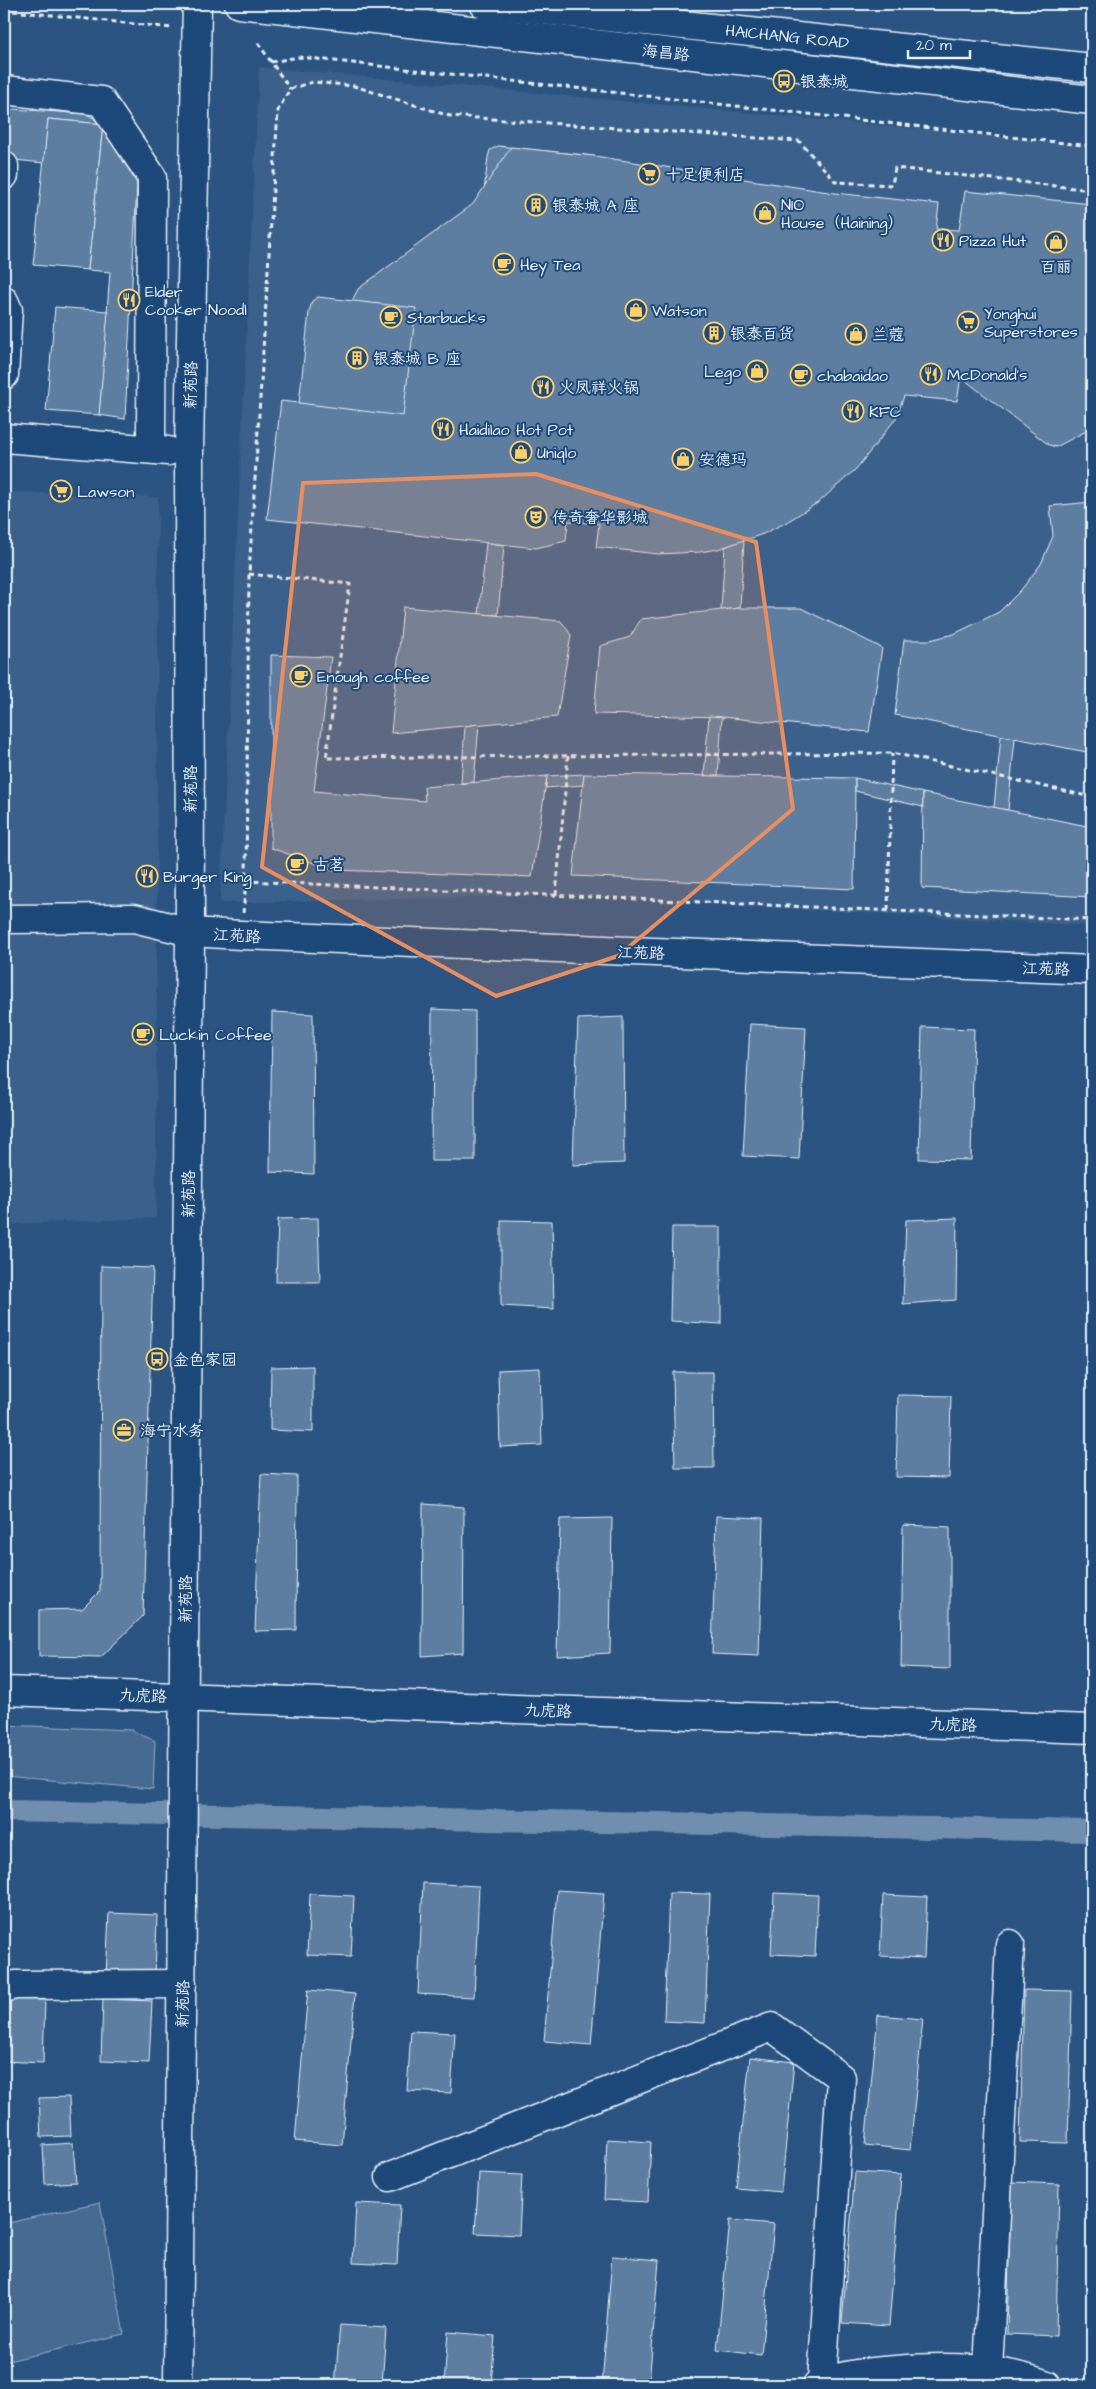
<svg xmlns="http://www.w3.org/2000/svg" width="1096" height="2389" viewBox="0 0 1096 2389" font-family="'Architects Daughter','LXGW WenKai TC',sans-serif">
	<style>
		.built { fill: #3a608b }
		.green { fill: #476b93; stroke: #98aec6 }
		.lines { fill: none; stroke-linecap: round; stroke-linejoin: round }
		.canal { stroke: #708ead; stroke-width: 22 }
		.building { fill: #5d7da1; stroke: #e8f1f8 }
		.minor-casing { stroke: #e8f1f8; stroke-width: 31 }
		.major-casing { stroke: #e8f1f8; stroke-width: 31 }
		.path { stroke: #e8f1f8; stroke-width: 3; stroke-dasharray: 5 4; stroke-linecap: butt }
		.minor { stroke: #1f4a7a; stroke-width: 28 }
		.major { stroke: #1f4a7a; stroke-width: 28 }
		.marked { fill: #e88e5f; fill-opacity: 0.2; stroke: #e88e5f; stroke-width: 4; stroke-linejoin: round }
		.labels { text-anchor: middle; stroke-width: 4; stroke-linejoin: round; paint-order: stroke }
		.street-label { font-size: 16px; fill: #e8f1f8; stroke: #1f4a7a }
		.poi-label { font-size: 16px; fill: #e8f1f8; stroke: #1f4a7a; text-anchor: start }
	</style>
	<rect width="100%" height="100%" fill="#2b5482"/>
	<filter id="ink" filterUnits="userSpaceOnUse"><feTurbulence type="fractalNoise" baseFrequency=".02" numOctaves="2"/><feDisplacementMap in="SourceGraphic" scale="10" xChannelSelector="R" yChannelSelector="G"/><feConvolveMatrix kernelMatrix="1 2 1 2 8 2 1 2 1" color-interpolation-filters="sRGB"/></filter>
	<g filter="url(#ink)">
		<!-- built -->
		<g class="built">
			<polygon points="259,67 1092,145 1092,926 556,895 220,903"/>
			<polygon points="8,492 158,497 156,1218 12,1224"/>
		</g>
		<!-- green -->
		<g class="green">
			<polygon points="4,1725 131,1730 155,1741 153,1789 4,1776"/>
			<polygon points="100,2202 124,2334 4,2362 4,2224"/>
		</g>
		<g class="lines">
			<!-- canal -->
			<polyline class="canal" points="4,1811 1092,1831"/>
		</g>
		<!-- building -->
		<g class="building">
			<polygon points="14,109 87,114 103,124 48,119 44,163 4,159 4,115"/>
			<polygon points="48,119 103,124 88,270 33,265"/>
			<polygon points="103,124 137,184 125,419 99,415 110,272 88,270"/>
			<polygon points="498,146 594,156 582,264 477,252 488,157 490,150"/>
			<polygon points="511,147 594,156 835,193 939,204 936,229 959,230 965,191 1092,204 1092,428 1056,447 1049,445 961,377 957,401 904,396 896,418 880,439 856,469 819,502 785,523 763,534 718,549 700,552 658,554 596,547 599,524 568,521 566,541 536,548 267,519 281,401 299,403 358,289 473,204"/>
			<polygon points="318,297 416,308 403,416 299,403 309,312 312,301"/>
			<polygon points="55,307 108,311 99,415 46,411"/>
			<polygon points="1092,502 1092,753 895,715 904,640 930,640 954,634 999,612 1021,590 1041,564 1053,536 1050,506"/>
			<polygon points="744,540 740,608 721,610 725,547"/>
			<polygon points="486,543 504,545 498,615 479,614"/>
			<polygon points="403,607 561,621 571,635 557,717 391,733"/>
			<polygon points="740,608 801,608 882,648 869,732 722,717 594,714 600,646 630,637 641,619"/>
			<polygon points="271,655 331,657 314,791 425,801 424,787 547,776 532,877 334,870 271,848"/>
			<polygon points="709,716 722,717 718,776 704,776"/>
			<polygon points="479,724 474,782 461,783 465,726"/>
			<polygon points="1001,736 1015,738 1008,810 994,808"/>
			<polygon points="584,774 583,785 546,788 547,776"/>
			<polygon points="584,774 855,778 854,889 573,876"/>
			<polygon points="855,778 923,793 923,807 855,791"/>
			<polygon points="923,793 1092,827 1092,897 922,888"/>
			<polygon points="432,1009 475,1011 475,1161 431,1161"/>
			<polygon points="272,1012 313,1014 314,1174 270,1172"/>
			<polygon points="623,1017 624,1163 573,1165 578,1019"/>
			<polygon points="750,1024 806,1027 799,1159 743,1156"/>
			<polygon points="922,1027 974,1029 971,1160 919,1159"/>
			<polygon points="318,1218 320,1282 276,1282 278,1219"/>
			<polygon points="957,1218 956,1300 903,1304 906,1220"/>
			<polygon points="501,1220 552,1221 554,1309 501,1306"/>
			<polygon points="672,1227 721,1227 721,1324 670,1321"/>
			<polygon points="101,1266 153,1268 143,1616 101,1657 39,1656 39,1610 82,1609 100,1591"/>
			<polygon points="313,1366 313,1432 270,1430 271,1367"/>
			<polygon points="540,1368 542,1445 500,1447 498,1370"/>
			<polygon points="673,1372 713,1372 714,1468 675,1468"/>
			<polygon points="898,1395 951,1396 949,1478 896,1477"/>
			<polygon points="261,1474 297,1476 296,1630 255,1631"/>
			<polygon points="423,1504 464,1507 463,1653 422,1656"/>
			<polygon points="716,1516 763,1518 759,1656 712,1654"/>
			<polygon points="612,1518 610,1653 557,1656 560,1519"/>
			<polygon points="903,1525 950,1527 950,1669 901,1667"/>
			<polygon points="423,1883 479,1886 474,1997 418,1994"/>
			<polygon points="557,1890 604,1893 591,2045 544,2041"/>
			<polygon points="669,1893 710,1894 705,2023 664,2021"/>
			<polygon points="774,1893 818,1895 815,1956 771,1954"/>
			<polygon points="310,1894 354,1896 351,1957 307,1955"/>
			<polygon points="883,1895 927,1897 924,1958 880,1956"/>
			<polygon points="109,1913 157,1915 155,1978 106,1976"/>
			<polygon points="308,1990 355,1994 342,2145 295,2141"/>
			<polygon points="1024,1990 1072,1991 1068,2143 1020,2142"/>
			<polygon points="4,1999 45,2000 43,2063 4,2061"/>
			<polygon points="103,1999 152,2001 149,2063 101,2061"/>
			<polygon points="878,2015 923,2019 910,2150 865,2145"/>
			<polygon points="411,2031 455,2033 451,2093 407,2091"/>
			<polygon points="750,2057 794,2062 781,2192 736,2188"/>
			<polygon points="69,2097 71,2136 41,2137 39,2098"/>
			<polygon points="607,2139 651,2142 648,2202 604,2200"/>
			<polygon points="73,2143 76,2182 45,2184 43,2145"/>
			<polygon points="855,2172 901,2175 889,2326 842,2323"/>
			<polygon points="479,2173 522,2175 519,2235 475,2233"/>
			<polygon points="1011,2182 1059,2184 1056,2336 1007,2334"/>
			<polygon points="356,2203 400,2205 397,2265 353,2263"/>
			<polygon points="730,2220 774,2224 761,2355 717,2350"/>
			<polygon points="612,2256 659,2260 649,2385 602,2385"/>
			<polygon points="340,2325 386,2328 382,2385 335,2385"/>
			<polygon points="448,2332 495,2336 491,2385 444,2385"/>
		</g>
		<g class="lines">
			<!-- minor casing -->
			<g class="minor-casing">
				<g id="minor">
					<polyline points="4,90 101,101 152,177 151,449"/>
					<polyline points="4,175 4,166"/>
					<polyline points="4,301 8,310 4,375"/>
					<polyline points="4,438 168,451"/>
					<polyline points="4,919 134,918 190,932 241,935 1092,970"/>
					<polyline points="4,1691 1092,1729"/>
					<polyline points="4,1988 15,1985 182,1984"/>
					<polyline points="390,2177 772,2027 841,2078 822,2383"/>
					<polyline points="988,2370 1010,1944"/>
					<polyline points="178,2385 190,932 189,452 197,4"/>
					<path d="M817,2385C843,2374 869,2372 896,2370C948,2366 998,2367 1047,2385"/>
				</g>
			</g>
			<!-- major casing -->
			<g class="major-casing">
				<g id="major">
					<polyline points="239,4 1092,100"/>
					<path id="s1" d="M484,4L1092,68"/>
				</g>
			</g>
			<!-- path -->
			<g class="path">
				<polyline points="4,10 172,28"/>
				<polyline points="258,43 290,89"/>
				<polyline points="271,62 299,57 1092,146"/>
				<polyline points="1092,190 895,168 892,185 836,182 799,141 450,116 354,86 313,82 290,89 278,110 249,574 246,881 1092,920"/>
				<polyline points="249,574 350,584 326,758 892,753 1092,797"/>
				<polyline points="556,895 568,756"/>
				<polyline points="888,910 892,753"/>
				<polyline points="243,913 246,881"/>
			</g>
			<!-- minor -->
			<use href="#minor" class="minor"/>
			<!-- major -->
			<use href="#major" class="major"/>
		</g>
	</g>
	<!-- marked area -->
	<path class="marked" d="M536,474L756,542L793,809L618,956L496,996L262,867L303,483Z"/>
	<!-- icons -->
	<defs>
		<g id="bus-ring" transform="scale(1.125)"><circle r="9.5" fill="#1f4a7a" stroke="#ffd166" stroke-width="1.5"/><path d="M-5-6H5V4H4V6H2V4H-2V6H-4V4H-5ZM-3.5-4V0h7V-4ZM-3.5 1.2v1.5H-2V1.2ZM2 1.2v1.5H3.5V1.2Z" fill="#ffd166"/></g>
		<g id="supermarket-ring" transform="scale(1.125)"><circle r="9.5" fill="#1f4a7a" stroke="#ffd166" stroke-width="1.5"/><path d="M-6-5.5h2.5l.6 2H6L4.5 2H-2.5L-4.4-4H-6ZM-1.5 3.2a1.3 1.3 0 1 0 .1 0ZM3 3.2a1.3 1.3 0 1 0 .1 0Z" fill="#ffd166"/></g>
		<g id="building-ring" transform="scale(1.125)"><circle r="9.5" fill="#1f4a7a" stroke="#ffd166" stroke-width="1.5"/><path d="M-4-6H4V6H1V3H-1V6H-4ZM-2.5-4.3h1.7v1.8h-1.7ZM.8-4.3h1.7v1.8H.8ZM-2.5-1h1.7V.8h-1.7ZM.8-1h1.7V.8H.8Z" fill="#ffd166"/></g>
		<g id="shop-ring" transform="scale(1.125)"><circle r="9.5" fill="#1f4a7a" stroke="#ffd166" stroke-width="1.5"/><path d="M-5-2.5h2.3a2.7 3.5 0 0 1 5.4 0H5L5.5 6h-11ZM-1.5-2.5h3a1.5 2.3 0 0 0-3 0Z" fill="#ffd166"/></g>
		<g id="restaurant-ring" transform="scale(1.125)"><circle r="9.5" fill="#1f4a7a" stroke="#ffd166" stroke-width="1.5"/><path d="M-5-6h1v4h1v-4h1v4h1v-4h1v5L-1.5 .5V6h-2V.5L-5-1ZM5-6V6H3V1.5H1.5Q1.5-4 5-6Z" fill="#ffd166"/></g>
		<g id="cafe-ring" transform="scale(1.125)"><circle r="9.5" fill="#1f4a7a" stroke="#ffd166" stroke-width="1.5"/><path d="M-5.5-4.5H6V0H3Q3 3.5 0 3.5H-2.5Q-5.5 3.5-5.5 0ZM3-3.2v2h1.7v-2ZM-6 4.5H4V6H-6Z" fill="#ffd166"/></g>
		<g id="theatre-ring" transform="scale(1.125)"><circle r="9.5" fill="#1f4a7a" stroke="#ffd166" stroke-width="1.5"/><path d="M-5-5.5Q0-4 5-5.5V0Q5 5 0 6Q-5 5-5 0ZM-3.3-2.5H-1v1.5H-3.3ZM1-2.5H3.3v1.5H1ZM-2.8 1Q0 5.5 2.8 1Z" fill="#ffd166"/></g>
		<g id="office-ring" transform="scale(1.125)"><circle r="9.5" fill="#1f4a7a" stroke="#ffd166" stroke-width="1.5"/><path d="M-6-3h4V-5.5h4V-3h4V5H-6ZM-1-4.5V-3h2v-1.5ZM-6 0V1H6V0Z" fill="#ffd166"/></g>
	</defs>
	<g fill-rule="evenodd">
		<use href="#bus-ring" x="784" y="81"/>
		<use href="#supermarket-ring" x="649" y="174"/>
		<use href="#building-ring" x="536" y="205"/>
		<use href="#shop-ring" x="765" y="213"/>
		<use href="#restaurant-ring" x="943" y="240"/>
		<use href="#shop-ring" x="1056" y="242"/>
		<use href="#cafe-ring" x="504" y="264"/>
		<use href="#restaurant-ring" x="129" y="300"/>
		<use href="#shop-ring" x="636" y="310"/>
		<use href="#cafe-ring" x="391" y="317"/>
		<use href="#supermarket-ring" x="968" y="322"/>
		<use href="#building-ring" x="714" y="333"/>
		<use href="#shop-ring" x="856" y="334"/>
		<use href="#building-ring" x="357" y="358"/>
		<use href="#shop-ring" x="757" y="371"/>
		<use href="#restaurant-ring" x="931" y="374"/>
		<use href="#cafe-ring" x="801" y="375"/>
		<use href="#restaurant-ring" x="543" y="387"/>
		<use href="#restaurant-ring" x="853" y="411"/>
		<use href="#restaurant-ring" x="443" y="429"/>
		<use href="#shop-ring" x="521" y="452"/>
		<use href="#shop-ring" x="683" y="459"/>
		<use href="#supermarket-ring" x="61" y="491"/>
		<use href="#theatre-ring" x="536" y="517"/>
		<use href="#cafe-ring" x="301" y="676"/>
		<use href="#cafe-ring" x="297" y="864"/>
		<use href="#restaurant-ring" x="147" y="876"/>
		<use href="#cafe-ring" x="143" y="1034"/>
		<use href="#bus-ring" x="157" y="1359"/>
		<use href="#office-ring" x="124" y="1430"/>
	</g>
	<g class="labels">
		<!-- street labels -->
		<g class="street-label">
			<text dy="6" stroke="none"><textPath href="#s1" startOffset="305">HAICHANG ROAD</textPath></text>
			<text transform="translate(666 52) rotate(6)" y="6">海昌路</text>
			<text transform="translate(190 385) rotate(-89)" y="6">新苑路</text>
			<text transform="translate(190 789) rotate(-90)" y="6">新苑路</text>
			<text transform="translate(237 935) rotate(3)" y="6">江苑路</text>
			<text transform="translate(641 952) rotate(2)" y="6">江苑路</text>
			<text transform="translate(1046 968) rotate(2)" y="6">江苑路</text>
			<text transform="translate(188 1194) rotate(-90)" y="6">新苑路</text>
			<text transform="translate(185 1599) rotate(-90)" y="6">新苑路</text>
			<text transform="translate(143 1695) rotate(2)" y="6">九虎路</text>
			<text transform="translate(548 1710) rotate(2)" y="6">九虎路</text>
			<text transform="translate(953 1724) rotate(2)" y="6">九虎路</text>
			<text transform="translate(182 2004) rotate(-89)" y="6">新苑路</text>
		</g>
		<!-- poi labels -->
		<g class="poi-label">
			<text x="800" y="87">银泰城</text>
			<text x="665" y="180">十足便利店</text>
			<text x="781" y="210">NIO<tspan x="781" dy="18">House（Haining）</tspan></text>
			<text x="552" y="211">银泰城 A 座</text>
			<text x="959" y="246">Pizza Hut</text>
			<text x="520" y="270">Hey Tea</text>
			<text x="1056" y="272" text-anchor="middle">百丽</text>
			<text x="145" y="297">Elder<tspan x="145" dy="18">Cooker Noodl</tspan></text>
			<text x="652" y="316">Watson</text>
			<text x="984" y="319">Yonghui<tspan x="984" dy="18">Superstores</tspan></text>
			<text x="407" y="323">Starbucks</text>
			<text x="730" y="339">银泰百货</text>
			<text x="872" y="340">兰蔻</text>
			<text x="373" y="364">银泰城 B 座</text>
			<text x="741" y="377" text-anchor="end">Lego</text>
			<text x="947" y="380">McDonald's</text>
			<text x="817" y="381">chabaidao</text>
			<text x="559" y="393">火凤祥火锅</text>
			<text x="869" y="417">KFC</text>
			<text x="459" y="435">Haidilao Hot Pot</text>
			<text x="537" y="458">Uniqlo</text>
			<text x="699" y="465">安德玛</text>
			<text x="77" y="497">Lawson</text>
			<text x="552" y="523">传奇奢华影城</text>
			<text x="317" y="682">Enough coffee</text>
			<text x="313" y="870">古茗</text>
			<text x="163" y="882">Burger King</text>
			<text x="159" y="1040">Luckin Coffee</text>
			<text x="173" y="1365">金色家园</text>
			<text x="140" y="1436">海宁水务</text>
		</g>
	</g>
	<!-- margin -->
	<rect width="1096" height="2389" fill="none" stroke="#1f4a7a" stroke-width="20"/>
	<rect x="10" y="10" width="1076" height="2369" fill="none" stroke="#e8f1f8" stroke-width="2" filter="url(#ink)"/>
	<!-- scale -->
	<path d="M908 50v8h62v-8" fill="none" stroke="#e8f1f8" stroke-width="2.5"/>
	<text x="916" y="50" font-size="15" fill="#e8f1f8" stroke="#1f4a7a" stroke-width="4" paint-order="stroke">20 m</text>
</svg>
